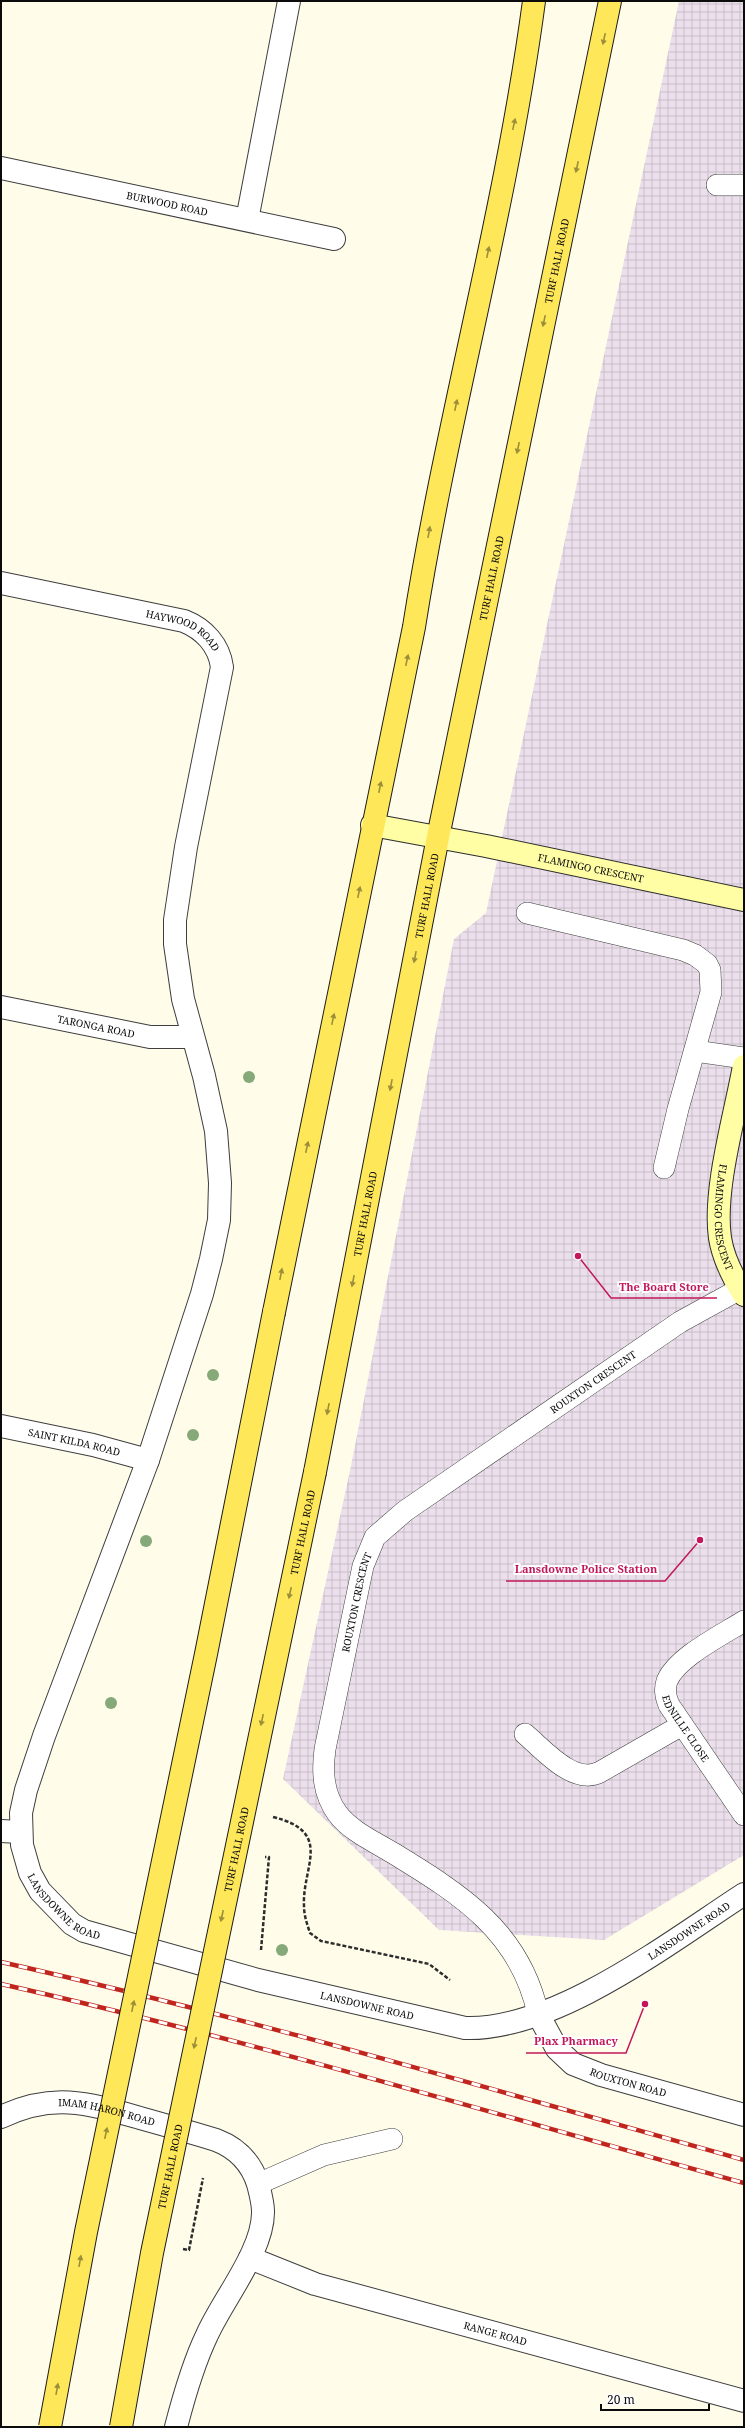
<svg xmlns="http://www.w3.org/2000/svg" width="745" height="2428" viewBox="0 0 745 2428" font-family="'Noto Serif',serif">
	<style>
		.industrial { fill: url(#industrial-grid) }
		.lines { fill: none; stroke-linecap: round; stroke-linejoin: round }
		.lane-casing { stroke: #3e3e3e; stroke-width: 22 }
		.street-casing { stroke: #3e3e3e; stroke-width: 24 }
		.secondary-casing { stroke: #2d2d2d; stroke-width: 24 }
		.primary-casing { stroke: #1c1c1c; stroke-width: 24 }
		.path { stroke: #2d2d2d; stroke-width: 2.5; stroke-dasharray: 4 2; stroke-linecap: butt }
		.lane { stroke: #fff; stroke-width: 21 }
		.street { stroke: #fff; stroke-width: 22 }
		.secondary { stroke: #fffea5; stroke-width: 22 }
		.primary { stroke: #ffe75a; stroke-width: 22 }
		.rail-casing { stroke: #c1261e; stroke-width: 4.5 }
		.rail { stroke: #fff; stroke-width: 3; stroke-dasharray: 9; stroke-linecap: butt }
		.primary-bridge-casing { stroke: #1c1c1c; stroke-width: 24; stroke-linecap: butt }
		.primary-bridge { stroke: #ffe75a; stroke-width: 22 }
		.tree { fill: #85a978 }
		.oneway { fill: #9d8f3a }
		.labels { text-anchor: middle; stroke-width: 4; stroke-linejoin: round; paint-order: stroke }
		.street-label { font-size: 10px; fill: #0b0b0b; stroke: #fff }
		.leader { fill: none; stroke: #c2185b; stroke-width: 1.5 }
		.callout-dot { fill: #c2185b; stroke: #fff; stroke-width: 1.5 }
		.callout-label { font-size: 11px; text-anchor: middle; font-weight: bold; fill: #c2185b; stroke: #fff; stroke-width: 4; stroke-linejoin: round; paint-order: stroke }
	</style>
	<defs>
		<pattern id="industrial-grid" width="8" height="8" patternUnits="userSpaceOnUse"><rect width="8" height="8" fill="#ebdfeb"/><path d="M0 4h8M4 0v8" fill="none" stroke="#c8bec8"/></pattern>
	</defs>
	<rect width="100%" height="100%" fill="#fffdea"/>
	<!-- industrial -->
	<polygon class="industrial" points="679,1 744,1 744,1855 604,1940 439,1930 283,1779 351,1466 454,939 486,913"/>
	<g class="lines">
		<!-- lane casing -->
		<g class="lane-casing">
			<g id="lane">
				<polyline points="717,185 744,185"/>
				<polyline points="527,913 683,950 695,955 707,964 710,970 711,992 678,1109 664,1168"/>
				<polyline points="695,1051 744,1058"/>
				<path id="s1" d="M744,1621C722,1635 677,1657 667,1681C664,1689 666,1698 669,1705L744,1815"/>
				<path d="M525,1734C543,1749 574,1786 600,1772L682,1725"/>
				<path id="s2" d="M538,2014C520,1931 460,1894 393,1853C375,1842 350,1831 337,1813C323,1793 322,1772 325,1749L363,1566L375,1537L405,1511L680,1322L740,1289"/>
				<polyline points="258,2184 324,2155 392,2139"/>
			</g>
		</g>
		<!-- street casing -->
		<g class="street-casing">
			<g id="street">
				<path id="s3" d="M1,168L334,239"/>
				<polyline points="247,220 289,1"/>
				<path id="s4" d="M1,583L184,621C204,629 219,645 222,667L186,847L175,920V944L183,999L204,1076L216,1131L220,1183L219,1220L211,1259L202,1294L148,1460L44,1736L26,1790L21,1813L22,1845L30,1873L40,1891L72,1924L84,1931L258,1980L465,2028C555,2031 670,1942 744,1894"/>
				<path id="s5" d="M1,1007L150,1037H192"/>
				<path id="s6" d="M1,1426L93,1445L148,1460"/>
				<polyline points="1,1831 20,1832"/>
				<path id="s7" d="M538,2014L557,2049L573,2064L601,2075L744,2115"/>
				<path id="s8" d="M1,2117C53,2092 88,2103 140,2118C165,2125 190,2132 216,2140C237,2148 251,2162 258,2184C260,2192 263,2203 263,2211C264,2250 223,2299 207,2335C193,2364 184,2396 176,2427"/>
				<path id="s9" d="M250,2258L315,2284L744,2401"/>
			</g>
		</g>
		<!-- secondary casing -->
		<g class="secondary-casing">
			<g id="secondary">
				<path id="s10" d="M372,825L486,846L744,900"/>
				<path id="s11" d="M744,1066C735,1116 713,1190 720,1238C723,1257 734,1279 744,1295"/>
			</g>
		</g>
		<!-- primary casing -->
		<g class="primary-casing">
			<g id="primary">
				<path d="M274,1312L414,627C447,417 506,212 534,1"/>
				<path id="s12" d="M315,1472L438,837L610,1"/>
			</g>
		</g>
		<!-- path -->
		<g class="path">
			<path d="M273,1817C334,1832 302,1866 304,1906C304,1915 307,1924 310,1933L321,1941L429,1964L450,1980"/>
			<polyline points="261,1950 269,1857 265,1857"/>
			<polyline points="183,2249 189,2250 203,2178"/>
		</g>
		<!-- lane -->
		<use href="#lane" class="lane"/>
		<!-- street -->
		<use href="#street" class="street"/>
		<!-- secondary -->
		<use href="#secondary" class="secondary"/>
		<!-- primary -->
		<use href="#primary" class="primary"/>
		<!-- rail casing -->
		<g class="rail-casing">
			<g id="rail">
				<path d="M1,1962C251,2018 497,2091 744,2160"/>
				<path d="M1,1984C251,2040 497,2115 744,2183"/>
			</g>
		</g>
		<!-- rail -->
		<use href="#rail" class="rail"/>
		<!-- primary-bridge casing -->
		<g class="primary-bridge-casing">
			<g id="primary-bridge">
				<polyline points="50,2427 86,2232 206,1654 274,1312"/>
				<path id="s13" d="M121,2427L152,2253L315,1472"/>
			</g>
		</g>
		<!-- primary-bridge -->
		<use href="#primary-bridge" class="primary-bridge"/>
	</g>
	<!-- trees -->
	<g class="tree">
		<circle cx="249" cy="1077" r="6"/>
		<circle cx="213" cy="1375" r="6"/>
		<circle cx="193" cy="1435" r="6"/>
		<circle cx="146" cy="1541" r="6"/>
		<circle cx="111" cy="1703" r="6"/>
		<circle cx="282" cy="1950" r="6"/>
	</g>
	<!-- one-way arrows -->
	<defs><path id="oneway-solid" d="M-6-.8H1V-3.2L6.5 0L1 3.2V.8H-6Z"/></defs>
	<g class="oneway">
		<use href="#oneway-solid" transform="translate(604 39) rotate(102)"/>
		<use href="#oneway-solid" transform="translate(514 124) rotate(-78)"/>
		<use href="#oneway-solid" transform="translate(577 167) rotate(102)"/>
		<use href="#oneway-solid" transform="translate(488 252) rotate(-78)"/>
		<use href="#oneway-solid" transform="translate(544 321) rotate(102)"/>
		<use href="#oneway-solid" transform="translate(456 405) rotate(-78)"/>
		<use href="#oneway-solid" transform="translate(518 448) rotate(102)"/>
		<use href="#oneway-solid" transform="translate(429 532) rotate(-80)"/>
		<use href="#oneway-solid" transform="translate(407 660) rotate(-78)"/>
		<use href="#oneway-solid" transform="translate(380 787) rotate(-78)"/>
		<use href="#oneway-solid" transform="translate(359 892) rotate(-78)"/>
		<use href="#oneway-solid" transform="translate(415 957) rotate(101)"/>
		<use href="#oneway-solid" transform="translate(333 1019) rotate(-78)"/>
		<use href="#oneway-solid" transform="translate(391 1085) rotate(101)"/>
		<use href="#oneway-solid" transform="translate(307 1147) rotate(-78)"/>
		<use href="#oneway-solid" transform="translate(281 1274) rotate(-79)"/>
		<use href="#oneway-solid" transform="translate(353 1281) rotate(101)"/>
		<use href="#oneway-solid" transform="translate(328 1409) rotate(101)"/>
		<use href="#oneway-solid" transform="translate(290 1593) rotate(102)"/>
		<use href="#oneway-solid" transform="translate(262 1720) rotate(102)"/>
		<use href="#oneway-solid" transform="translate(222 1916) rotate(102)"/>
		<use href="#oneway-solid" transform="translate(133 2006) rotate(-78)"/>
		<use href="#oneway-solid" transform="translate(195 2043) rotate(102)"/>
		<use href="#oneway-solid" transform="translate(106 2133) rotate(-78)"/>
		<use href="#oneway-solid" transform="translate(80 2261) rotate(-80)"/>
		<use href="#oneway-solid" transform="translate(57 2389) rotate(-80)"/>
	</g>
	<g class="labels">
		<!-- street labels -->
		<g class="street-label">
			<text dy="4" stroke="none"><textPath href="#s3" startOffset="170">BURWOOD ROAD</textPath></text>
			<text dy="4" stroke="none"><textPath href="#s12" startOffset="1235">TURF HALL ROAD</textPath></text>
			<text dy="4" stroke="none"><textPath href="#s12" startOffset="911">TURF HALL ROAD</textPath></text>
			<text dy="4" stroke="none"><textPath href="#s4" startOffset="190">HAYWOOD ROAD</textPath></text>
			<text dy="4" stroke="none"><textPath href="#s10" startOffset="223">FLAMINGO CRESCENT</textPath></text>
			<text dy="4" stroke="none"><textPath href="#s12" startOffset="587">TURF HALL ROAD</textPath></text>
			<text dy="4" stroke="none"><textPath href="#s5" startOffset="97">TARONGA ROAD</textPath></text>
			<text dy="4" stroke="none"><textPath href="#s12" startOffset="263">TURF HALL ROAD</textPath></text>
			<text dy="4" stroke="none"><textPath href="#s11" startOffset="154">FLAMINGO CRESCENT</textPath></text>
			<text dy="4" stroke="none"><textPath href="#s2" startOffset="846">ROUXTON CRESCENT</textPath></text>
			<text dy="4" stroke="none"><textPath href="#s6" startOffset="75">SAINT KILDA ROAD</textPath></text>
			<text dy="4" stroke="none"><textPath href="#s13" startOffset="913">TURF HALL ROAD</textPath></text>
			<text dy="4" stroke="none"><textPath href="#s2" startOffset="510">ROUXTON CRESCENT</textPath></text>
			<text dy="4" stroke="none"><textPath href="#s1" startOffset="152">EDNILLE CLOSE</textPath></text>
			<text dy="4" stroke="none"><textPath href="#s13" startOffset="589">TURF HALL ROAD</textPath></text>
			<text dy="4" stroke="none"><textPath href="#s4" startOffset="1548">LANSDOWNE ROAD</textPath></text>
			<text dy="4" stroke="none"><textPath href="#s4" startOffset="2220">LANSDOWNE ROAD</textPath></text>
			<text dy="4" stroke="none"><textPath href="#s4" startOffset="1872">LANSDOWNE ROAD</textPath></text>
			<text dy="4" stroke="none"><textPath href="#s7" startOffset="120">ROUXTON ROAD</textPath></text>
			<text dy="4" stroke="none"><textPath href="#s8" startOffset="109">IMAM HARON ROAD</textPath></text>
			<text dy="4" stroke="none"><textPath href="#s13" startOffset="265">TURF HALL ROAD</textPath></text>
			<text dy="4" stroke="none"><textPath href="#s9" startOffset="257">RANGE ROAD</textPath></text>
		</g>
	</g>
	<!-- callouts -->
	<path class="leader" d="M578 1256L611 1298H717M700 1540L665 1581H506M645 2004L626 2053H526"/>
	<g class="callout-dot">
		<circle cx="578" cy="1256" r="4"/>
		<circle cx="700" cy="1540" r="4"/>
		<circle cx="645" cy="2004" r="4"/>
	</g>
	<g class="callout-label">
		<text x="664" y="1291">The Board Store</text>
		<text x="586" y="1573">Lansdowne Police Station</text>
		<text x="576" y="2045">Plax Pharmacy</text>
	</g>
	<!-- border -->
	<rect width="745" height="2428" fill="none" stroke="#0b0b0b" stroke-width="4"/>
	<!-- scale -->
	<path d="M601 2404v6h108v-6" fill="none" stroke="#0b0b0b" stroke-width="2"/>
	<text x="607" y="2404" font-size="12" fill="#0b0b0b" stroke="#ffffff" stroke-width="3" paint-order="stroke">20 m</text>
</svg>
